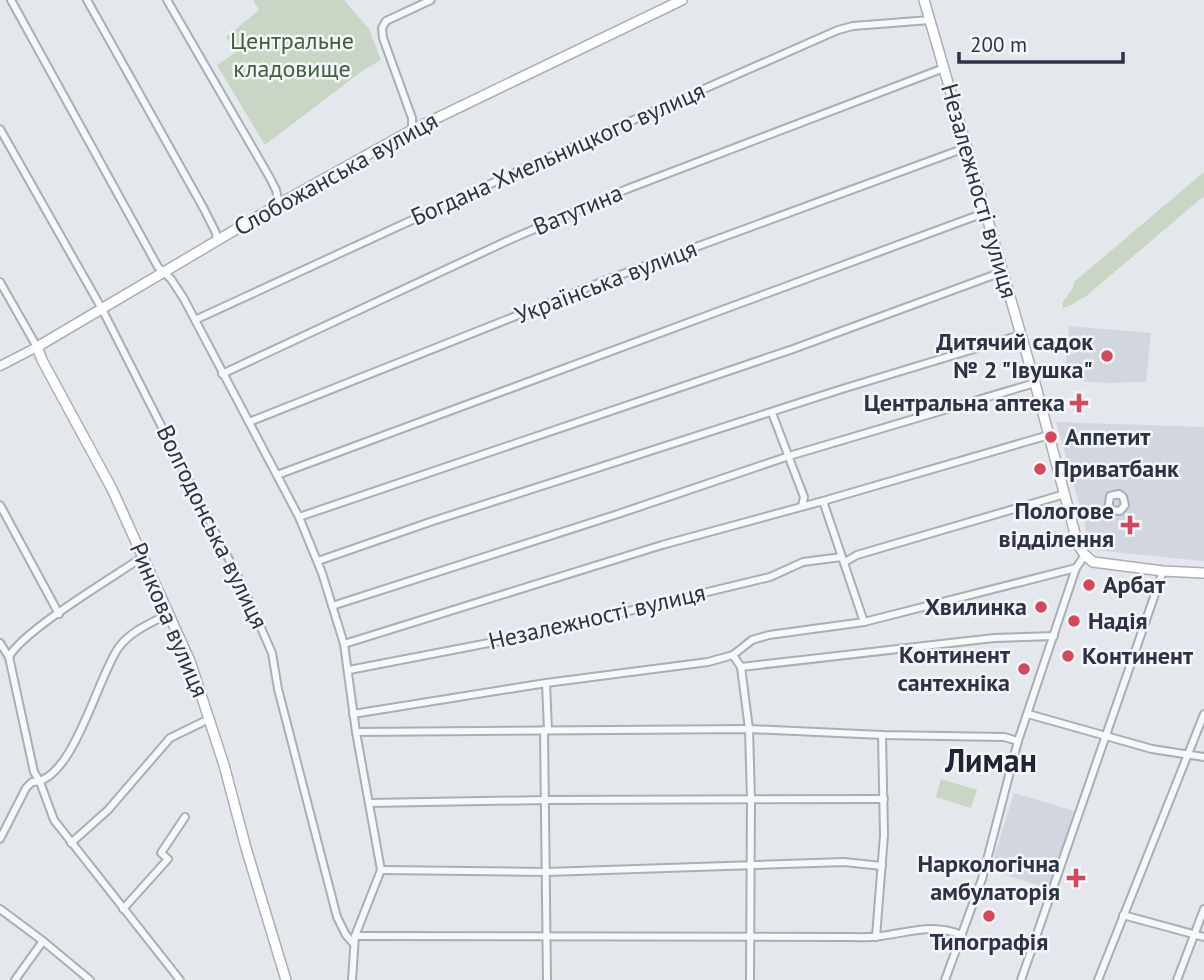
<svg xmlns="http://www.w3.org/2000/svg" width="1204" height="980" viewBox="0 0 1204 980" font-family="'PT Sans',sans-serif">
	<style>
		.built { fill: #d2d6de }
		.green { fill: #c9d6c5 }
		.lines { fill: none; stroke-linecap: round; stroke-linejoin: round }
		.minor-casing { stroke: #a9aeb7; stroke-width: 10 }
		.tertiary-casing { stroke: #a9aeb7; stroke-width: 11 }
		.secondary-casing { stroke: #a9aeb7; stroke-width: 12 }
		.minor { stroke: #f7f8fa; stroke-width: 6 }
		.tertiary { stroke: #f7f8fa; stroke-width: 8 }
		.secondary { stroke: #fff; stroke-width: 9 }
		.poi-dot { fill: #d1495b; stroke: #f4f6f9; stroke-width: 2.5 }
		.labels { text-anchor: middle; stroke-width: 5; stroke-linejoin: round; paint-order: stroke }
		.park-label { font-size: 24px; fill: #3f6138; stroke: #f4f6f9 }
		.street-label { font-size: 24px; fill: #2b3445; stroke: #f4f6f9 }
		.poi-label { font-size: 24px; font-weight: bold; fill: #2b3445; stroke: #f4f6f9; text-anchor: end }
		.district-label { font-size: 32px; font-weight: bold; fill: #1d2536; stroke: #f4f6f9 }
	</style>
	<rect width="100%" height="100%" fill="#e4e7ec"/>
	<!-- built -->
	<g class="built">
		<polygon points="1069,326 1151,333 1146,382 1105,383 1064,379"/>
		<polygon points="1056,422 1204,427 1204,561 1092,550"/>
		<polygon points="1014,793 1074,811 1050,889 990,870"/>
	</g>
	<!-- green -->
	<g class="green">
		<polygon points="253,0 344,0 369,29 381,60 362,71 265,145 217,65 236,52 226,37 259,10"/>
		<path d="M1204,172V196L1085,297C1077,300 1072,306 1063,308L1062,303L1073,288L1074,282Z"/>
		<polygon points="941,779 977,790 971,808 936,797"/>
	</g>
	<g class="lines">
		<!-- minor casing -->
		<g class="minor-casing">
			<g id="minor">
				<polyline points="11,0 158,267 171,279 184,299 299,517 322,573 344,644 356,732 381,870 355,936 352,980"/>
				<polyline points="87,0 204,209 216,233 217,240"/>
				<polyline points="167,0 270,178 276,190 279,204"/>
				<polyline points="0,129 102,309 244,589 272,653 278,689 337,917 346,935 353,943"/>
				<polyline points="412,130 412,118 383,38 382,28 386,21 431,0"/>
				<polyline points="0,282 37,347"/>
				<polyline points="195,320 538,162 838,30 853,26 930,20"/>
				<polyline points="222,374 507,241 627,189 944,68"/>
				<polyline points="772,413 804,497 802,506"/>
				<polyline points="249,422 609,279 965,148"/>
				<polyline points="277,475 984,213"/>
				<polyline points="823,501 864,622"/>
				<polyline points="0,505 59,614"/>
				<polyline points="1071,516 1108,510 1120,511 1125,505 1123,497 1119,494 1110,496 1108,510"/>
				<polyline points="299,517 793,349 1002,272"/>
				<polyline points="318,561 433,521 842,389 1020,335"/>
				<polyline points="845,562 857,555 1065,494"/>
				<polyline points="332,606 618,514 789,456 1035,383"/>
				<polyline points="0,643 9,657 34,772 40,782 54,820 180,980"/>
				<polyline points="344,644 662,545 823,501 1049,435"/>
				<polyline points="733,655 741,667 749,729 751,799 750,980"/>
				<path d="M9,657C22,631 115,576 144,556"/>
				<polyline points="741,667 994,638 1054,636"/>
				<polyline points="349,670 525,636 770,577 803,562 842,557"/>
				<polyline points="546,683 548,730"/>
				<polyline points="353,714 546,683 708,662 733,655 752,640 769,635 864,622 1076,568"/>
				<polyline points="1028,714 1152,749 1204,757"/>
				<polyline points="544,730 547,980"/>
				<polyline points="356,732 749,729 882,735 1004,737 1018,741"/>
				<polyline points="369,803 547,800 884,799"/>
				<path d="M0,839L26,788L32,782C73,783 98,675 119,647C131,631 151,623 168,614"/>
				<polyline points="71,843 108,810 170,738 209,719"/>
				<polyline points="381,870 546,872 844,862 882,866"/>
				<polyline points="0,909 43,941 90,980"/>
				<polyline points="123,909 168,859 161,853 185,817"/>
				<polyline points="1123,915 1204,937"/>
				<path d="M355,936L842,937C854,937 868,938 881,936C912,932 932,923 962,935"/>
				<polyline points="876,937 884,835 882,735"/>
				<polyline points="15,980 43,941"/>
				<polyline points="945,980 982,879 1018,741 1076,568 1085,555"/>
				<polyline points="1021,980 1163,571"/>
				<polyline points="1098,980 1204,714"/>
				<polyline points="1177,980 1204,909"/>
			</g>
		</g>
		<!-- tertiary casing -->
		<g class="tertiary-casing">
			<polyline id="tertiary" points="0,366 37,347"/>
		</g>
		<!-- secondary casing -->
		<g class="secondary-casing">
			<g id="secondary">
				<polyline points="924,0 1035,383 1078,545 1085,555 1093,562 1163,571 1204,573"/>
				<polyline points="286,980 246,848 224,765 190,661 112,489 42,360 37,347 279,204 412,130 682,0"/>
			</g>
		</g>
		<!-- minor -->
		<use href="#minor" class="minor"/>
		<!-- tertiary -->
		<use href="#tertiary" class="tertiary"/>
		<!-- secondary -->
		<use href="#secondary" class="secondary"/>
	</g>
	<!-- markers -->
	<g class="poi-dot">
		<circle cx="1107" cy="356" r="7"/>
		<path d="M1075.5 392.5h7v7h7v7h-7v7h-7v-7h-7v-7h7z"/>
		<circle cx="1051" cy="437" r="7"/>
		<circle cx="1040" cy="469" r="7"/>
		<path d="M1126.5 514.5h7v7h7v7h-7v7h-7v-7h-7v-7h7z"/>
		<circle cx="1089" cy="585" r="7"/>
		<circle cx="1041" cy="607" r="7"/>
		<circle cx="1074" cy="621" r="7"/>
		<circle cx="1068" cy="656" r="7"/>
		<circle cx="1024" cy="669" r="7"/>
		<path d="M1072.5 867.5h7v7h7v7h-7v7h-7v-7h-7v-7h7z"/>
		<circle cx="989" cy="916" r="7"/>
	</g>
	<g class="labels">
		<!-- park labels -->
		<g class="park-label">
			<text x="292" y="49">Центральне<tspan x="292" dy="28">кладовище</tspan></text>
		</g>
		<!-- street labels -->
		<g class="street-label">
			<text transform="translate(558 154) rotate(-24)" y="8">Богдана Хмельницкого вулиця</text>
			<text transform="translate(336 174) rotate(-29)" y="8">Слобожанська вулиця</text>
			<text transform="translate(979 191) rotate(74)" y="8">Незалежності вулиця</text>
			<text transform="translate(578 210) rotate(-23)" y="8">Ватутина</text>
			<text transform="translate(606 282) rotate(-21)" y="8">Українська вулиця</text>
			<text transform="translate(212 527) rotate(64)" y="8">Волгодонська вулиця</text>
			<text transform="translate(597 617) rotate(-13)" y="8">Незалежності вулиця</text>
			<text transform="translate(169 620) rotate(67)" y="8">Ринкова вулиця</text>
		</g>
		<!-- poi labels -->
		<g class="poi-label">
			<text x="1093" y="350">Дитячий садок<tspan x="1093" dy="28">№ 2 "Івушка"</tspan></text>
			<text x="1065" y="411">Центральна аптека</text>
			<text x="1065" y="445" text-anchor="start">Аппетит</text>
			<text x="1054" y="477" text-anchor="start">Приватбанк</text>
			<text x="1114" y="519">Пологове<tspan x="1114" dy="28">відділення</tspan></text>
			<text x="1103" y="593" text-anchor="start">Арбат</text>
			<text x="1027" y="615">Хвилинка</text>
			<text x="1088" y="629" text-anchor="start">Надiя</text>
			<text x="1010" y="663">Континент<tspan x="1010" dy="28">сантехніка</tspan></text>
			<text x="1082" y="664" text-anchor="start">Континент</text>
			<text x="1060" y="872">Наркологічна<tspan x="1060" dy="28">амбулаторія</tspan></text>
			<text x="989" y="950" text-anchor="middle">Типографія</text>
		</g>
		<!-- district labels -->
		<g class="district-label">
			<text x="991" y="772">Лиман</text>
		</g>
	</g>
	<!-- scale -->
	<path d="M959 52v10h164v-10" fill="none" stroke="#2b3445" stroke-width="3.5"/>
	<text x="970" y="52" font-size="21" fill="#2b3445" stroke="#f4f6f9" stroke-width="5" paint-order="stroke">200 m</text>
</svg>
